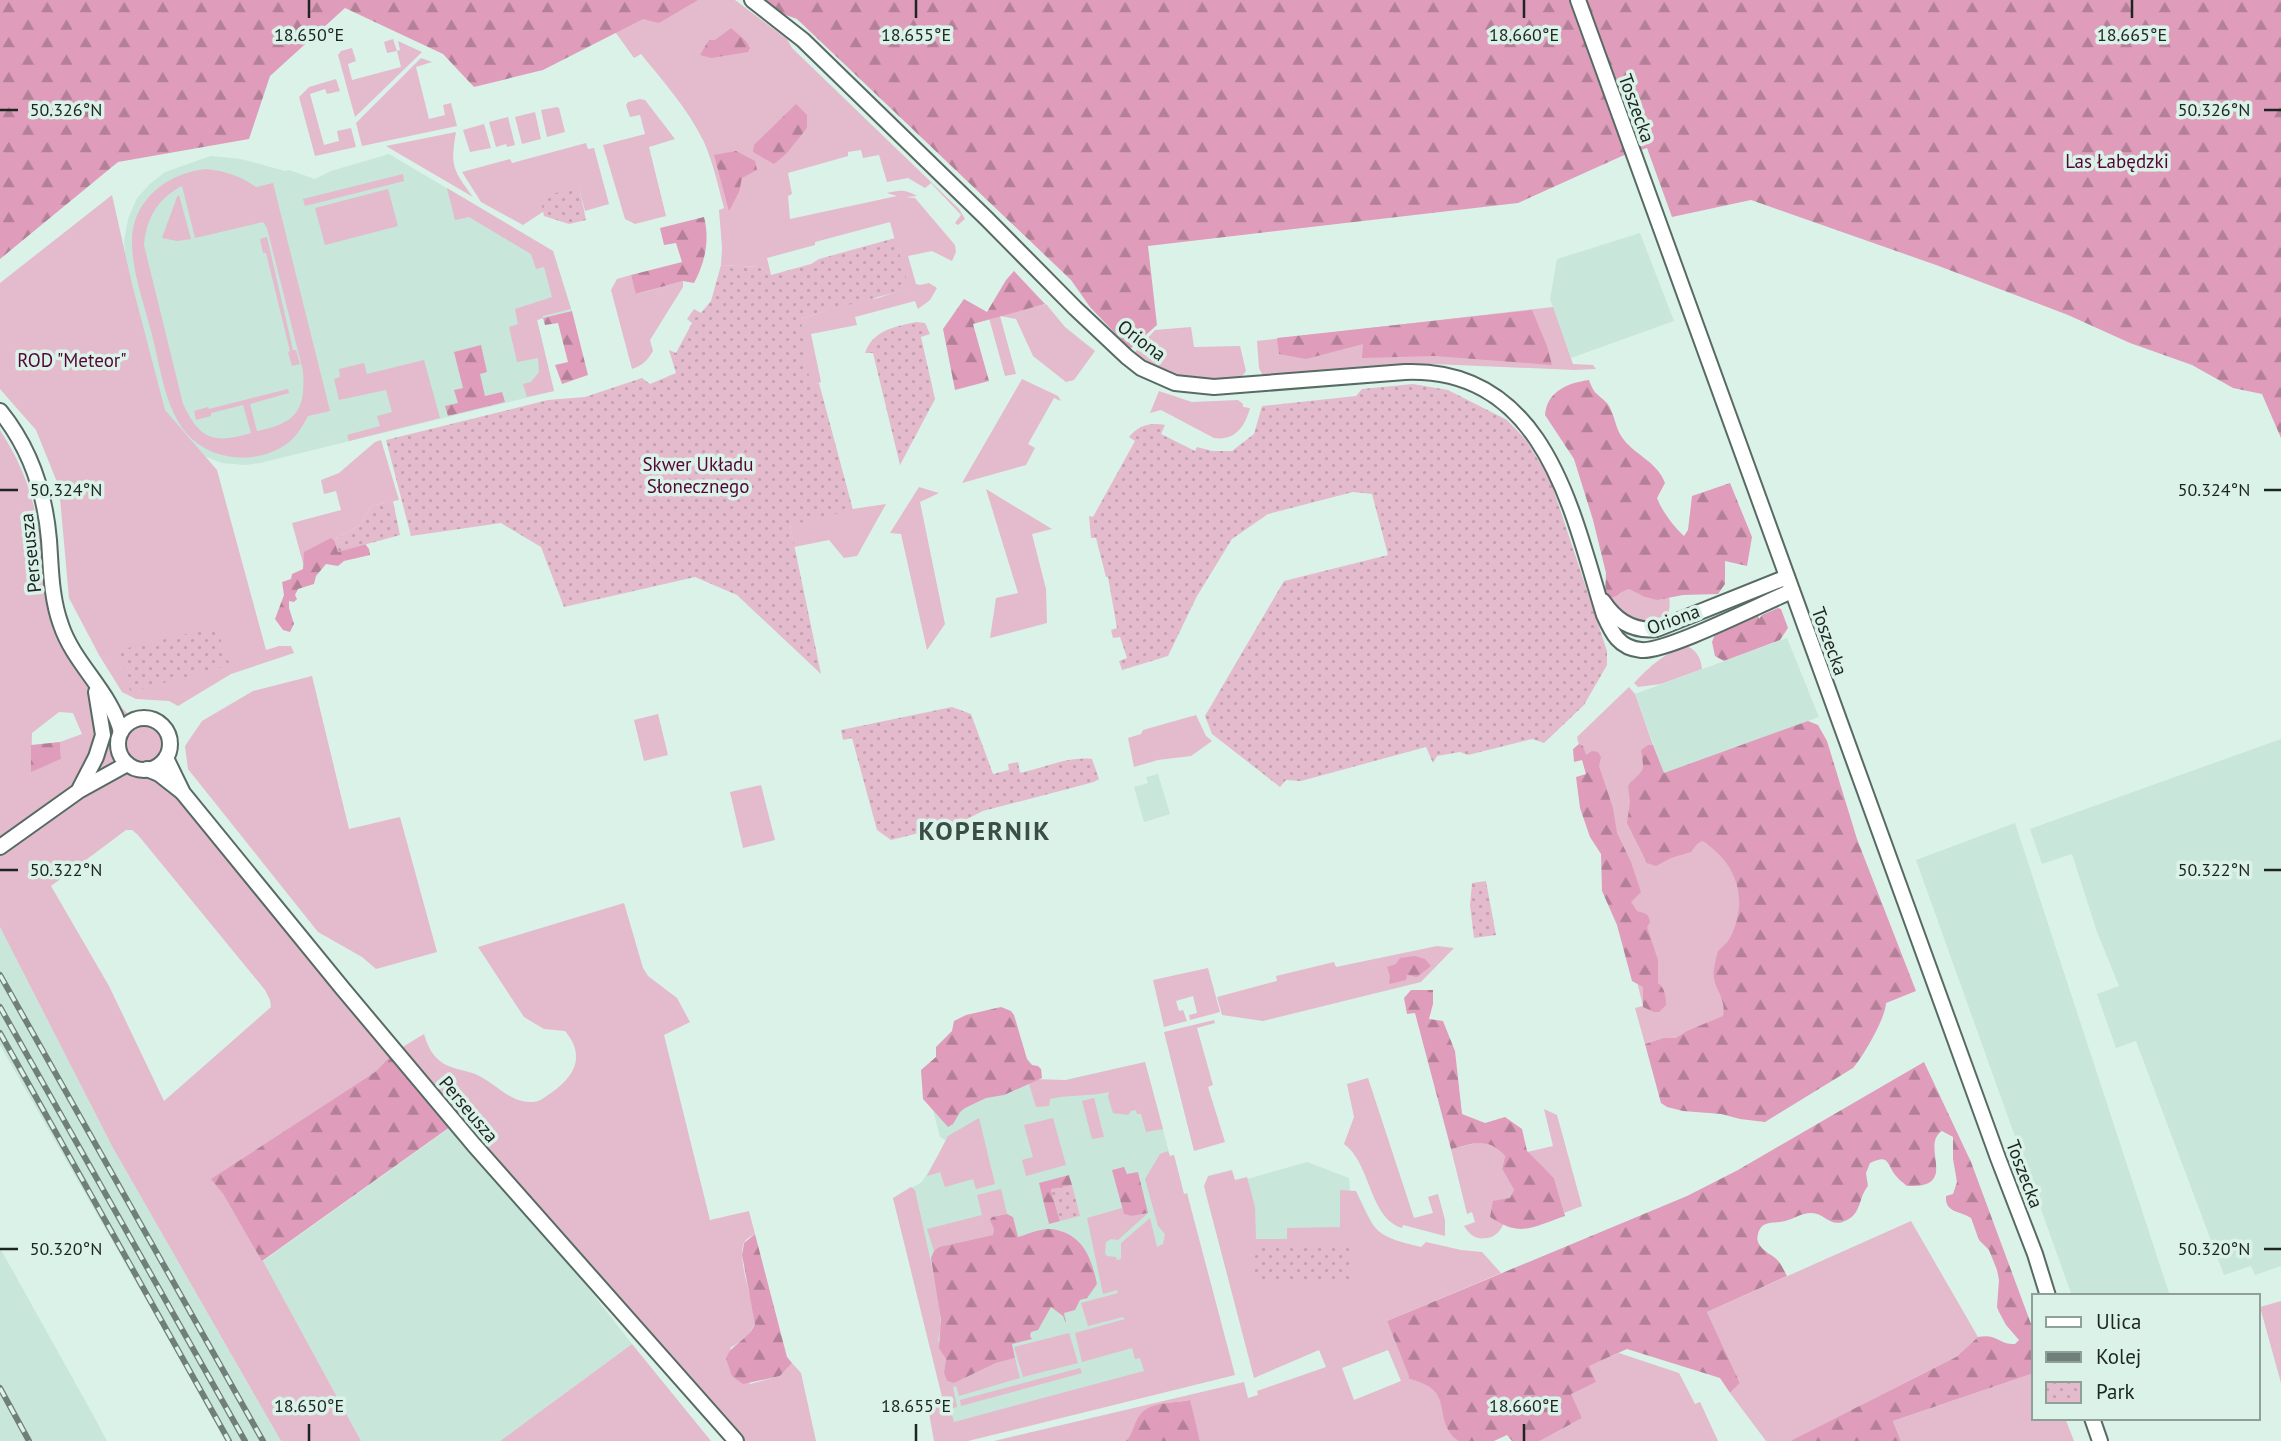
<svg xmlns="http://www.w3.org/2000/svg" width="2281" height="1441" viewBox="0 0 2281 1441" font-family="'PT Sans',sans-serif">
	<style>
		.built { fill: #c8e6da }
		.green { fill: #e4bacd; fill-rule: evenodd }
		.forest { fill: url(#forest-firs) }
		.park { fill: url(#park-dots) }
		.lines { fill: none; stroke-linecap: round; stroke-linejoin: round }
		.secondary-casing { stroke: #576b64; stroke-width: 18 }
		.secondary { stroke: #fff; stroke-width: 14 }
		.rail-casing { stroke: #717f7a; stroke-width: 6 }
		.rail { stroke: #dbf2e9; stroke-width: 3.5; stroke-dasharray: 10; stroke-linecap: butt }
		.ticks { fill: none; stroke: #1d2522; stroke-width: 2.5 }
		.labels { text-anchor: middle; stroke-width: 7; stroke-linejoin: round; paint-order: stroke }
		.street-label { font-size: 19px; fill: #1d2522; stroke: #dbf2e9 }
		.park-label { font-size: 19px; fill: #550636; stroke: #dbf2e9 }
		.district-label { font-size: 26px; font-weight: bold; letter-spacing: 2px; fill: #3a4d46; stroke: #dbf2e9 }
		.ticks-label { font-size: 18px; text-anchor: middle; fill: #1d2522; stroke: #dbf2e9; stroke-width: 7; stroke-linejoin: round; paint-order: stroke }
	</style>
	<defs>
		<pattern id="forest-firs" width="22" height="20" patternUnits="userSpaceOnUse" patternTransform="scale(1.75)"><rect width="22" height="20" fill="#df9dbb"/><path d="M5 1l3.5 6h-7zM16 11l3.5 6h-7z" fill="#b48098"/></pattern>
		<pattern id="park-dots" width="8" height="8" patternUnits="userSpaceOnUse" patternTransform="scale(1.75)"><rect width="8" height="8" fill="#e4bacd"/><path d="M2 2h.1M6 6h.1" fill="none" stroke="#c3a0b0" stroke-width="1.8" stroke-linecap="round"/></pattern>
	</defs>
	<rect width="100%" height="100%" fill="#dbf2e9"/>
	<!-- built -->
	<g class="built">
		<polygon points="389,154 553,251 572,311 537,320 554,391 260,463 245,465 222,463 204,456 172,427 162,405 126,263 124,241 128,219 137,198 150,184 165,172 211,156 241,159 285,171 289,170 315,179 331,171"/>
		<polygon points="1640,233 1674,321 1571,358 1550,299 1557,259"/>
		<polygon points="1787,638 1819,717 1664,774 1635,694"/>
		<polygon points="2281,739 2281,1266 2255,1275 2251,1266 2224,1275 2136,1041 2116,1048 2097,994 2119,986 2097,932 2072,854 2042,864 2030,829"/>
		<polygon points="1158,774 1170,814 1144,822 1134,787 1148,783 1146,777"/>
		<polygon points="2015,823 2170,1296 2072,1296 1916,860"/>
		<polygon points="0,927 113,1148 281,1441 227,1441 0,1045"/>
		<polygon points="1145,1062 1170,1156 1174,1155 1216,1324 1222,1365 954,1431 893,1198 922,1182 947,1141 940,1137 932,1106 1024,1080 1066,1080"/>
		<polygon points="458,1122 632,1344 500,1441 361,1441 263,1261"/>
		<polygon points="1307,1162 1349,1178 1350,1191 1356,1191 1375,1229 1391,1240 1421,1247 1354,1320 1227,1273 1205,1191"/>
		<polygon points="0,1248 92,1413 107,1441 0,1441"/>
	</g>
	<!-- green -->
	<g class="green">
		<path d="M595,0H735L787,39L792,48L959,209L965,219L958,225L955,223L961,215L931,183L925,188L908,178L887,182L879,155L863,158L861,150L848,152V156L788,173L792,194L788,196L790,219L897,196L887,193C900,190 905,189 917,196L906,197L915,198L955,245L956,252L952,261L932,251L908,256L916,284L920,285L929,283L937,288L930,300L918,309L915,301L855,317L857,325L811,334L821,382L811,385L788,412L801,319L851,302L878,298L908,288L890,222L815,242V245L767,258L771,275L760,267L721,265L722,248L719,210L724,208C718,186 713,161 703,140C687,108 663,81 641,54L634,58L608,22Z"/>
		<polygon points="393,39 397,51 400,50 398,41 422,52 355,117 338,55 341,51 352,48 356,61 348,64 352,80 401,67 397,51 387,53 384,42"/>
		<polygon points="421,58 432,62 416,67 429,119 445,115 443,105 451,103 457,126 362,146 356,123"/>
		<polygon points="336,79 340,91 327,94 325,89 310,94 324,145 339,141 337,131 351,128 356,147 315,156 299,97 309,87"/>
		<polygon points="640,99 645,100 675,139 649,147 666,216 635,224 625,219 603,145 645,134 640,115 630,117 626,105 628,102"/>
		<polygon points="557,107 559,108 565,132 547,137 541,110"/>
		<polygon points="535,112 541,139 522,144 515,117"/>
		<polygon points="508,117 515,145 507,147 506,144 496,147 489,122"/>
		<polygon points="484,124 491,148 470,152 463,130"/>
		<path d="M456,132C450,166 453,170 473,197L386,146Z"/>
		<polygon points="586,143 588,149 594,148 609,204 585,211 579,188 523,225 481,202 462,172 510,159 512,163"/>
		<path d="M206,169C226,171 240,176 256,187L273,183L330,411L308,416C302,427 296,438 285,445C255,465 211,461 187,434C165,408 161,370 153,339C146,309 133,276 132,245C130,201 167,173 206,169ZM182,186L195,238L263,222L267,228L303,371C306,412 295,423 257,431L250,404L289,393L288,389L209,409L208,407L194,411L196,420L211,416V413L243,405L251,433C214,444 200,440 183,404L144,245C146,219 158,198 182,186Z"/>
		<polygon points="403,174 404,181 305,206 303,199"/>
		<polygon points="447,188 553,251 571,309 543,316 543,318 537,320 554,391 527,397 523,384 531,382 539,372 538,358 517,362 509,327 518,324 515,309 552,297 544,267 536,269 531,254 469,217 455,220"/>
		<polygon points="388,189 398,226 325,245 315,208"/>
		<polygon points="112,195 132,284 165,410 217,470 266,650 279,646 291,646 294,653 231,674 178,706 169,701 136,699 122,692 99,655 69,598 59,487 36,430 0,389 0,283"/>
		<polygon points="179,195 191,239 177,241 162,238 177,197"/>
		<polygon points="267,237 293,350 296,350 300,364 292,366 288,352 290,351 266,253 263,253 260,239"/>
		<path d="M631,275L637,294L683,281V287L650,340L653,351C647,361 643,365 632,369L611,290L617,279Z"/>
		<polygon points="1046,304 1065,327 1095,351 1074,380 1066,382 1033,356 1016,319 1000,316 1016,374 1005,376 989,318"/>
		<polygon points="1553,307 1573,364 1593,365 1596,369 1575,370 1433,364 1263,376 1259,368 1257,341"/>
		<path d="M1191,327L1194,347L1240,346L1246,371L1240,379C1202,382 1167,377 1135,356L1137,354L1135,352L1155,330Z"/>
		<polygon points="424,360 440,418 349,441 347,435 380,426 377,416 392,412 386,390 339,400 334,379 340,377 339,369 364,363 367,374"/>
		<polygon points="1022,379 1058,396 1061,401 1054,398 1028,444 1035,448 1026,465 962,483"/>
		<path d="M1159,391L1192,402L1238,400L1243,404V407L1250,408C1245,426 1236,441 1214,438L1161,410L1150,413Z"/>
		<path d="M0,430C20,461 33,492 38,528L48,526L57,613L112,698L131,717L136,719H151L166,729L170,745L166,758L174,772L396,1051L424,1034C427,1044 431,1054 440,1061C448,1068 464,1070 475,1074C495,1082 509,1103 532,1102C540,1102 545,1097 551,1093C575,1076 586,1056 565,1031L544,1029L524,1017L478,947L624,903L643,968L648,976L677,998L690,1022L664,1035L710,1220L749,1211L755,1234C750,1237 745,1239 743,1245C738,1265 755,1304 755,1324L746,1338L730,1348L750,1384L780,1376L792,1363L801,1373L816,1441H736L396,1052L375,1072L212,1179L223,1194L263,1261L361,1441H281L113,1148L0,927ZM59,712L73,713L82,734L60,742L61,759L31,771L32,733ZM126,830H132L138,835L265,990L270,1000L271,1007L164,1101L109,986L51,886Z"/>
		<polygon points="381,440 399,500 371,506 360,525 334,540 338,552 303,563 292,523 341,510 336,491 324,494 321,480 339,473 375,442"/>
		<polygon points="919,487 939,493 920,502 945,624 927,650 901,534 890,533"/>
		<polygon points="986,489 1052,529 1032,534 1046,589 1047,623 990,638 996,598 1018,593"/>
		<polygon points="886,504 857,556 844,558 829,540 794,547 790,524 846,510"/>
		<path d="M1625,589H1634L1648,598L1669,597C1674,625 1650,631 1628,621C1619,616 1611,602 1605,595L1620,594Z"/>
		<path d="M1689,647C1698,652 1701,660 1702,669L1661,684L1638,687L1634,683C1648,668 1668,649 1689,647Z"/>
		<polygon points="312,676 349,829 400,817 437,952 376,969 362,957 318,932 188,769 185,746 202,721 253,691"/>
		<polygon points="1629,687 1635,694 1666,782 1702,841 1747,871 1739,930 1718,979 1728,1018 1670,1046 1663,1038 1645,1044 1635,1008 1643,1006 1577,737"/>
		<polygon points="658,714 668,755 644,761 634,720"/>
		<polygon points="1196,715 1206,736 1212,741 1191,756 1158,760 1134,767 1128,738 1141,734 1143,730"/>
		<polygon points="761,785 775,840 743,848 730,792"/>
		<polygon points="1437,946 1454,948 1421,982 1263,1021 1222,1015 1217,997 1277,981 1276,976 1334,962 1336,967"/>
		<polygon points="1208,968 1220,1012 1190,1020 1189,1015 1197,1013 1193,996 1176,1001 1179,1011 1183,1010 1187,1021 1164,1027 1153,980"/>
		<polygon points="1214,1020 1215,1023 1197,1028 1213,1085 1208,1087 1225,1142 1194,1151 1164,1032"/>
		<path d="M1145,1062L1163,1129L1146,1132L1141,1114H1137L1136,1110L1131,1111L1128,1115L1113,1113L1108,1097L1109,1092C1089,1097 1070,1094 1050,1099L1049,1106L1036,1107L1029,1084L1030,1079L1066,1080Z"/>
		<path d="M1368,1078L1414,1218L1433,1213L1428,1197L1438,1194L1445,1220V1236L1403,1225L1402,1228C1369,1218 1371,1163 1344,1144L1354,1117L1347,1084Z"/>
		<polygon points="1094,1098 1104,1137 1092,1139 1082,1101"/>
		<polygon points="1544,1109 1557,1115 1582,1206 1564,1213 1554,1178 1527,1152 1553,1146"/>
		<polygon points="979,1118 995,1184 976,1189 973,1179 945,1187 940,1172 927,1176 948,1136"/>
		<polygon points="1053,1118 1066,1165 1026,1176 1022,1160 1033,1157 1024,1125"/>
		<path d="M1481,1142L1495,1145L1505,1156L1502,1169L1514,1190C1506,1206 1508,1235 1487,1238C1475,1240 1470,1235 1464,1226L1475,1222L1472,1212L1467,1214L1451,1149Z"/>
		<polygon points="1168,1151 1170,1156 1174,1155 1184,1194 1187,1193 1235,1375 968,1441 934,1441 927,1402 942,1397 893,1198 911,1187 915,1190 938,1294 941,1327 938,1340 946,1359 944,1373 947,1381 954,1383 996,1363 1015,1358 1020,1378 959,1396 956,1386 953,1387 957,1407 950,1409 954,1422 1144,1371 1140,1358 1135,1359 1132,1348 1082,1362 1075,1333 1125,1319 1123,1317 1088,1326 1081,1303 1118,1293 1117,1290 1103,1294 1087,1218 1122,1208 1125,1214 1132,1216 1148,1213 1118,1240 1111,1239 1106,1242 1105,1253 1107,1256 1116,1257 1117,1260 1121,1259 1121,1243 1150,1218 1157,1247 1163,1244 1165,1234 1158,1226 1145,1179 1160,1154"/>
		<path d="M1232,1170L1235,1180L1247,1177L1255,1207L1256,1239H1287V1228L1340,1227V1190L1356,1191C1375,1233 1375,1236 1421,1247L1426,1242L1461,1250L1482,1252L1501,1273L1387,1321L1410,1377L1409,1379C1414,1380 1420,1381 1425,1383C1448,1393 1440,1426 1458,1441H1200L1189,1400C1167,1404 1151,1402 1138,1422C1133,1429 1133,1435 1126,1441H994L1244,1382L1248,1398L1258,1395L1257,1391L1326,1367L1319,1350L1254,1378L1204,1186L1208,1176ZM1253,1247H1349L1350,1279H1254ZM1388,1350L1401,1381L1354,1400L1342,1368Z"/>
		<polygon points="1001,1189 1007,1214 992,1217 994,1229 993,1235 939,1247 934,1251 927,1229 982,1215 977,1195"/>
		<polygon points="1911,1221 1978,1337 1956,1357 1790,1441 1766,1441 1730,1393 1740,1383 1707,1312"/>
		<polygon points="2281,1301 2281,1383 2260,1307"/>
		<polygon points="1069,1333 1078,1363 1023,1377 1014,1347"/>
		<polygon points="632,1344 711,1441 500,1441 515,1430"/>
		<polygon points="1619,1353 1679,1373 1695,1404 1700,1402 1718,1441 1540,1441 1582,1418 1570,1394 1588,1366"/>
		<polygon points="1080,1368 1082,1373 961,1406 960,1400"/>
		<polygon points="2034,1373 2034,1418 2065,1418 2074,1441 1901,1441 1893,1421"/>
	</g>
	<!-- forest -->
	<g class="forest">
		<polygon points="0,0 698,0 659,23 643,19 543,70 474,87 443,54 345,8 270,76 249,139 118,162 0,259"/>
		<polygon points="744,0 2281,0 2281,438 2262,394 2233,388 2192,365 2130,343 2068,315 1936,265 1751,200 1672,217 1647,148 1622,156 1518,203 1148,246 1157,325 1130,349 1090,307 1071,280 797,19"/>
		<polygon points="731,28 746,41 750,48 748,52 711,58 700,55 709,40 715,40"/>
		<polygon points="796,104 807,115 807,128 786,154 774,164 753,152 754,145"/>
		<polygon points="736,151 755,161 757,170 742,178 739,192 729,211 714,155"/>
		<path d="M704,217C710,240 705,263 694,283L683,281L636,294L631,275L682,262L676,243L664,245L660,228Z"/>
		<polygon points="1014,271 1045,304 973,324 989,381 955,390 943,329 964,299 987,312 1006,280"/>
		<polygon points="1532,310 1547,346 1552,365 1435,356 1362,358 1363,344 1306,359 1279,354 1277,338"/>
		<polygon points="572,311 588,375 562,384 555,365 568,362 558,323 545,325 543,318"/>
		<polygon points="481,345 487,372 480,374 485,396 502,392 505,402 448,416 445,406 458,403 454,390 463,388 454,352"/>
		<path d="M1589,380C1591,385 1593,391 1597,394C1603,400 1608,402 1611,410C1616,421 1616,430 1624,440C1637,456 1658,463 1665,483L1657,498C1662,511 1674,527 1684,536L1688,530L1692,496L1730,483L1752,537L1747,566L1725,561V584L1718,594L1683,595L1657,600L1645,597L1629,589C1619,591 1616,602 1605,595L1606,573L1593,520L1574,459L1545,415C1547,391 1568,383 1589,380Z"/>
		<polygon points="331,538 342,547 363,541 369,549 370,555 344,561 338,566 326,564 316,576 314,584 298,589 295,595 297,599 294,602 289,601 289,608 294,624 290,632 283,630 275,619 284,595 282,582 291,579 292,574 303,569 304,552"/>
		<polygon points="1778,608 1781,609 1788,628 1780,640 1724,661 1715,656 1712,642 1715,634 1758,615 1759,619 1762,615"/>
		<path d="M1808,721L1818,725L1827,741L1857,839L1916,991L1886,1003C1886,1017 1863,1057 1853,1068L1765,1122L1740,1119L1721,1114L1683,1111L1667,1107L1661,1103L1645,1044L1663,1038H1676L1687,1031L1723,1016C1727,996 1711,987 1714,970C1715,965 1716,954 1719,950C1723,946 1727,943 1730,938C1749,901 1738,863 1702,841L1697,844L1691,852L1671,858L1656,866L1647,863L1627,823L1630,802L1628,786C1644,767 1645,776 1641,750L1648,745H1653L1664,773Z"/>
		<polygon points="60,742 61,759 31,772 31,745"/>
		<path d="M1579,744L1583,746L1586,755L1592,751L1598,752L1601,757L1599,766L1613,808L1617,833L1631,862L1641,892L1631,902L1637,911C1645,914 1648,912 1650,922L1647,927L1658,960V983C1665,988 1666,997 1666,1005L1659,1012H1654L1643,1007V987L1632,981L1617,925L1602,891L1601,854L1590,837L1580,808L1576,777L1586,774L1582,760L1574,762L1573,749Z"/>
		<polygon points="1415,956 1425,959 1431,966 1417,977 1407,975 1406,980 1389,984 1390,976 1387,967 1396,964 1400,958"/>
		<path d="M1411,990H1433V1004L1429,1019L1443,1021L1455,1051L1462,1114L1485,1123L1505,1117L1522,1129L1527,1151L1554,1178L1565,1216C1532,1227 1521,1238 1490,1217L1493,1201L1510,1198L1514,1190L1502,1169L1505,1156C1487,1136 1474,1144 1451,1149L1415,1013L1407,1014L1404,998Z"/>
		<polygon points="1001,1007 1011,1011 1014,1015 1027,1059 1032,1065 1038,1066 1041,1069 1042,1078 1004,1095 986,1098 965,1108 960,1112 953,1124 948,1127 923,1099 921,1070 936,1057 936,1047 952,1031 954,1021 966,1015"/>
		<polygon points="396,1051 457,1122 262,1261 223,1194 211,1179 375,1072"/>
		<path d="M1924,1062L1971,1162L2034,1332V1373L1893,1421L1901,1441H1790L1956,1357L1978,1337C1997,1333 2000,1345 2015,1344L2019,1340L2006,1325L1999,1312L1997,1307L1999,1280L1997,1270L1989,1250L1979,1240L1971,1218C1959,1210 1945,1213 1946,1196L1953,1194L1957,1182L1953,1159V1137L1942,1131C1919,1146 1961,1188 1907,1186C1902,1182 1896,1177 1893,1172C1886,1159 1886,1156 1870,1163L1866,1173L1868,1186C1858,1198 1862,1214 1845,1221C1830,1228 1825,1213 1811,1213C1801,1213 1794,1219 1785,1221C1774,1224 1762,1219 1758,1234C1757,1238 1757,1240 1759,1244C1763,1252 1774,1255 1779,1262C1782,1266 1785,1272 1787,1276L1707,1312L1740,1383L1730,1393L1720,1378L1627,1349L1589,1366L1596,1382L1571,1394L1582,1418L1540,1441H1512L1507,1435L1494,1441H1458C1430,1418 1458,1390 1409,1379V1376L1387,1321L1687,1196L1738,1170Z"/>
		<polygon points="1124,1167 1127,1174 1138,1172 1148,1213 1132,1216 1124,1214 1112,1170"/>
		<polygon points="1069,1175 1072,1185 1051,1190 1060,1221 1049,1224 1039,1183"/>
		<path d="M1007,1214L1013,1217L1018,1237C1028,1234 1041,1228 1051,1229C1082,1233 1091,1256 1097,1284L1087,1298L1080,1300L1075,1310L1064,1313L1066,1323L1063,1316L1051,1307L1038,1330L1031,1332L1030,1336L1032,1339L1012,1344L1015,1358L996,1363L954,1383L947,1381L944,1373L946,1359L939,1348L941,1320L931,1258L934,1251L939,1247L993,1235L994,1229L990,1220L992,1217Z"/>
		<path d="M755,1234L787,1357L792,1363L780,1376L743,1384L732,1376L726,1359C731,1343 747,1342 755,1324L742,1255L744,1243Z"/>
		<path d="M1190,1400L1200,1441H1126C1134,1433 1133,1424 1140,1415C1149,1402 1174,1403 1190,1400Z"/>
	</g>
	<!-- park -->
	<g class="park">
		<polygon points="579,187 586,220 569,224 544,216 540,197"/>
		<path d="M895,238L909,288C873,300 836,306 801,319L810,384L819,383L853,510L790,525L821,674L737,595L695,577L564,607L541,547L501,523L411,536L386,440L548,400L585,397L642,378L650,384L676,373L669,350L676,353L692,323L687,319L694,309L701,313L711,301L721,265L760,267L771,275L811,264L819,259Z"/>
		<path d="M916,322L925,323L930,334L921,337L935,399L900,465L873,353H865C873,330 894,327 916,322Z"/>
		<path d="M1413,384L1448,390L1507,420L1526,440L1550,479L1607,651V665L1584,705L1544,743L1532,739L1468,755L1460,752L1437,756L1433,763L1426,747L1301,781L1286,780L1280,787L1212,734L1205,716L1284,581L1388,555L1372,494L1353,492L1268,514L1232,539L1197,596L1168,656L1122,670L1119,661L1127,658L1120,637L1113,638L1111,630L1117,628L1108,577H1106L1096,538H1091L1089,516L1093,517L1135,441L1129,437C1138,425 1151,422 1165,425L1161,434L1195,451L1197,447L1212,451H1232L1254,434L1262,406L1356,396L1362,389Z"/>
		<polygon points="393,501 400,535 338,552 334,540 360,525 371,506"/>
		<polygon points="216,627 230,665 130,692 128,676 115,651"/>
		<path d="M952,707L971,714L993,774L1009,770L1008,764L1018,762L1020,773C1043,768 1069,756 1092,759L1099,779L1094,782L983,811L959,823L891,840L877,830L852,738L843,740L841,730Z"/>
		<polygon points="1486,881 1496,935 1474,938 1470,905 1472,883"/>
		<polygon points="1072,1185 1080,1216 1060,1221 1051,1189"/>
		<rect x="1253" y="1247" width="97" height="32"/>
	</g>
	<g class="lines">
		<!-- secondary casing -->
		<g class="secondary-casing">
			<g id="secondary">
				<path d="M752,0L803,40L987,219L1075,308L1127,357L1141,368L1175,383L1214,387L1405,372C1545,367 1572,511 1604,615C1612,633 1619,648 1641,650C1665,653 1763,603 1792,591"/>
				<polyline points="1578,0 1998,1158 2035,1254 2048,1296"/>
				<path d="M0,411C30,448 45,493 49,540C51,568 51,598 61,625C74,664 111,692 121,732"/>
				<path d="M1603,601C1616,621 1633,632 1657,629L1787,577"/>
				<circle cx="144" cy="744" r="26"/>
				<polyline points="166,758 183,793 343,989 474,1145 736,1441"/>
				<polyline points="147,769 159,774 182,792"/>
				<polyline points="80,788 96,757 103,735 96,692"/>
				<polyline points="0,847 80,790 127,764"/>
				<polyline points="2092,1418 2100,1441"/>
			</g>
		</g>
		<!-- secondary -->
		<use href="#secondary" class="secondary"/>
		<!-- rail casing -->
		<g class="rail-casing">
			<g id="rail">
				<polyline points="0,975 263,1441"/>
				<polyline points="0,1007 245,1441"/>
				<polyline points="0,1033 229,1441"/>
				<polyline points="0,1388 29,1441"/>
			</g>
		</g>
		<!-- rail -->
		<use href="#rail" class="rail"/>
	</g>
	<!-- ticks -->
	<path class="ticks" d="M309,0V18M916,0V18M1524,0V18M2132,0V18M0,110H18M2264,110H2281M0,490H18M2264,490H2281M0,870H18M2264,870H2281M0,1249H18M2264,1249H2281M309,1424V1441M916,1424V1441M1524,1424V1441"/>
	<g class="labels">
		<!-- street labels -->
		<g class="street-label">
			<text transform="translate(1637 108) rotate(70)" y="7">Toszecka</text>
			<text transform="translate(1142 340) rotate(37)" y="7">Oriona</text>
			<text transform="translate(30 553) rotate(-96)" y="7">Perseusza</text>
			<text transform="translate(1673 619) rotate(-20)" y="7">Oriona</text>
			<text transform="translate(1830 641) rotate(70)" y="7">Toszecka</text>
			<text transform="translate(469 1109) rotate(50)" y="7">Perseusza</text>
			<text transform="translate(2025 1174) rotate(69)" y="7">Toszecka</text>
		</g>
		<!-- park labels -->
		<g class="park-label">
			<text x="2117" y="168">Las Łabędzki</text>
			<text x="72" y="367">ROD "Meteor"</text>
			<text x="698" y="471">Skwer Układu<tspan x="698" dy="22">Słonecznego</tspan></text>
		</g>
		<!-- district labels -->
		<g class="district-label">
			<text x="985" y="840">KOPERNIK</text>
		</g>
	</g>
	<g class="ticks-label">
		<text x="309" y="41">18.650°E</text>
		<text x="916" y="41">18.655°E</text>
		<text x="1524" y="41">18.660°E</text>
		<text x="2132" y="41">18.665°E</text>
		<text x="66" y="116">50.326°N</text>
		<text x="2214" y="116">50.326°N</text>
		<text x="66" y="496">50.324°N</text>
		<text x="2214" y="496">50.324°N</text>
		<text x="66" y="876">50.322°N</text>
		<text x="2214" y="876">50.322°N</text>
		<text x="66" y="1255">50.320°N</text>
		<text x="2214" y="1255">50.320°N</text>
		<text x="309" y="1412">18.650°E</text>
		<text x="916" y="1412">18.655°E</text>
		<text x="1524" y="1412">18.660°E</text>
	</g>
	<!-- legend -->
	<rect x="2032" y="1294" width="228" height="126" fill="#dbf2e9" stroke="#8fa099" stroke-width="2"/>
	<rect x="2046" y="1317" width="35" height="10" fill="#ffffff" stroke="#8fa099" stroke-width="2"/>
	<text x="2096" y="1329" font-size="21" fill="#1d2522">Ulica</text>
	<rect x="2046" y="1352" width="35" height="10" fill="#717f7a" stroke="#8fa099" stroke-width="2"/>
	<text x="2096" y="1364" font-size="21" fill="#1d2522">Kolej</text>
	<rect x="2046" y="1382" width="35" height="21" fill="url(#park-dots)" stroke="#8fa099" stroke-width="2"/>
	<text x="2096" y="1399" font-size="21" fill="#1d2522">Park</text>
</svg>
